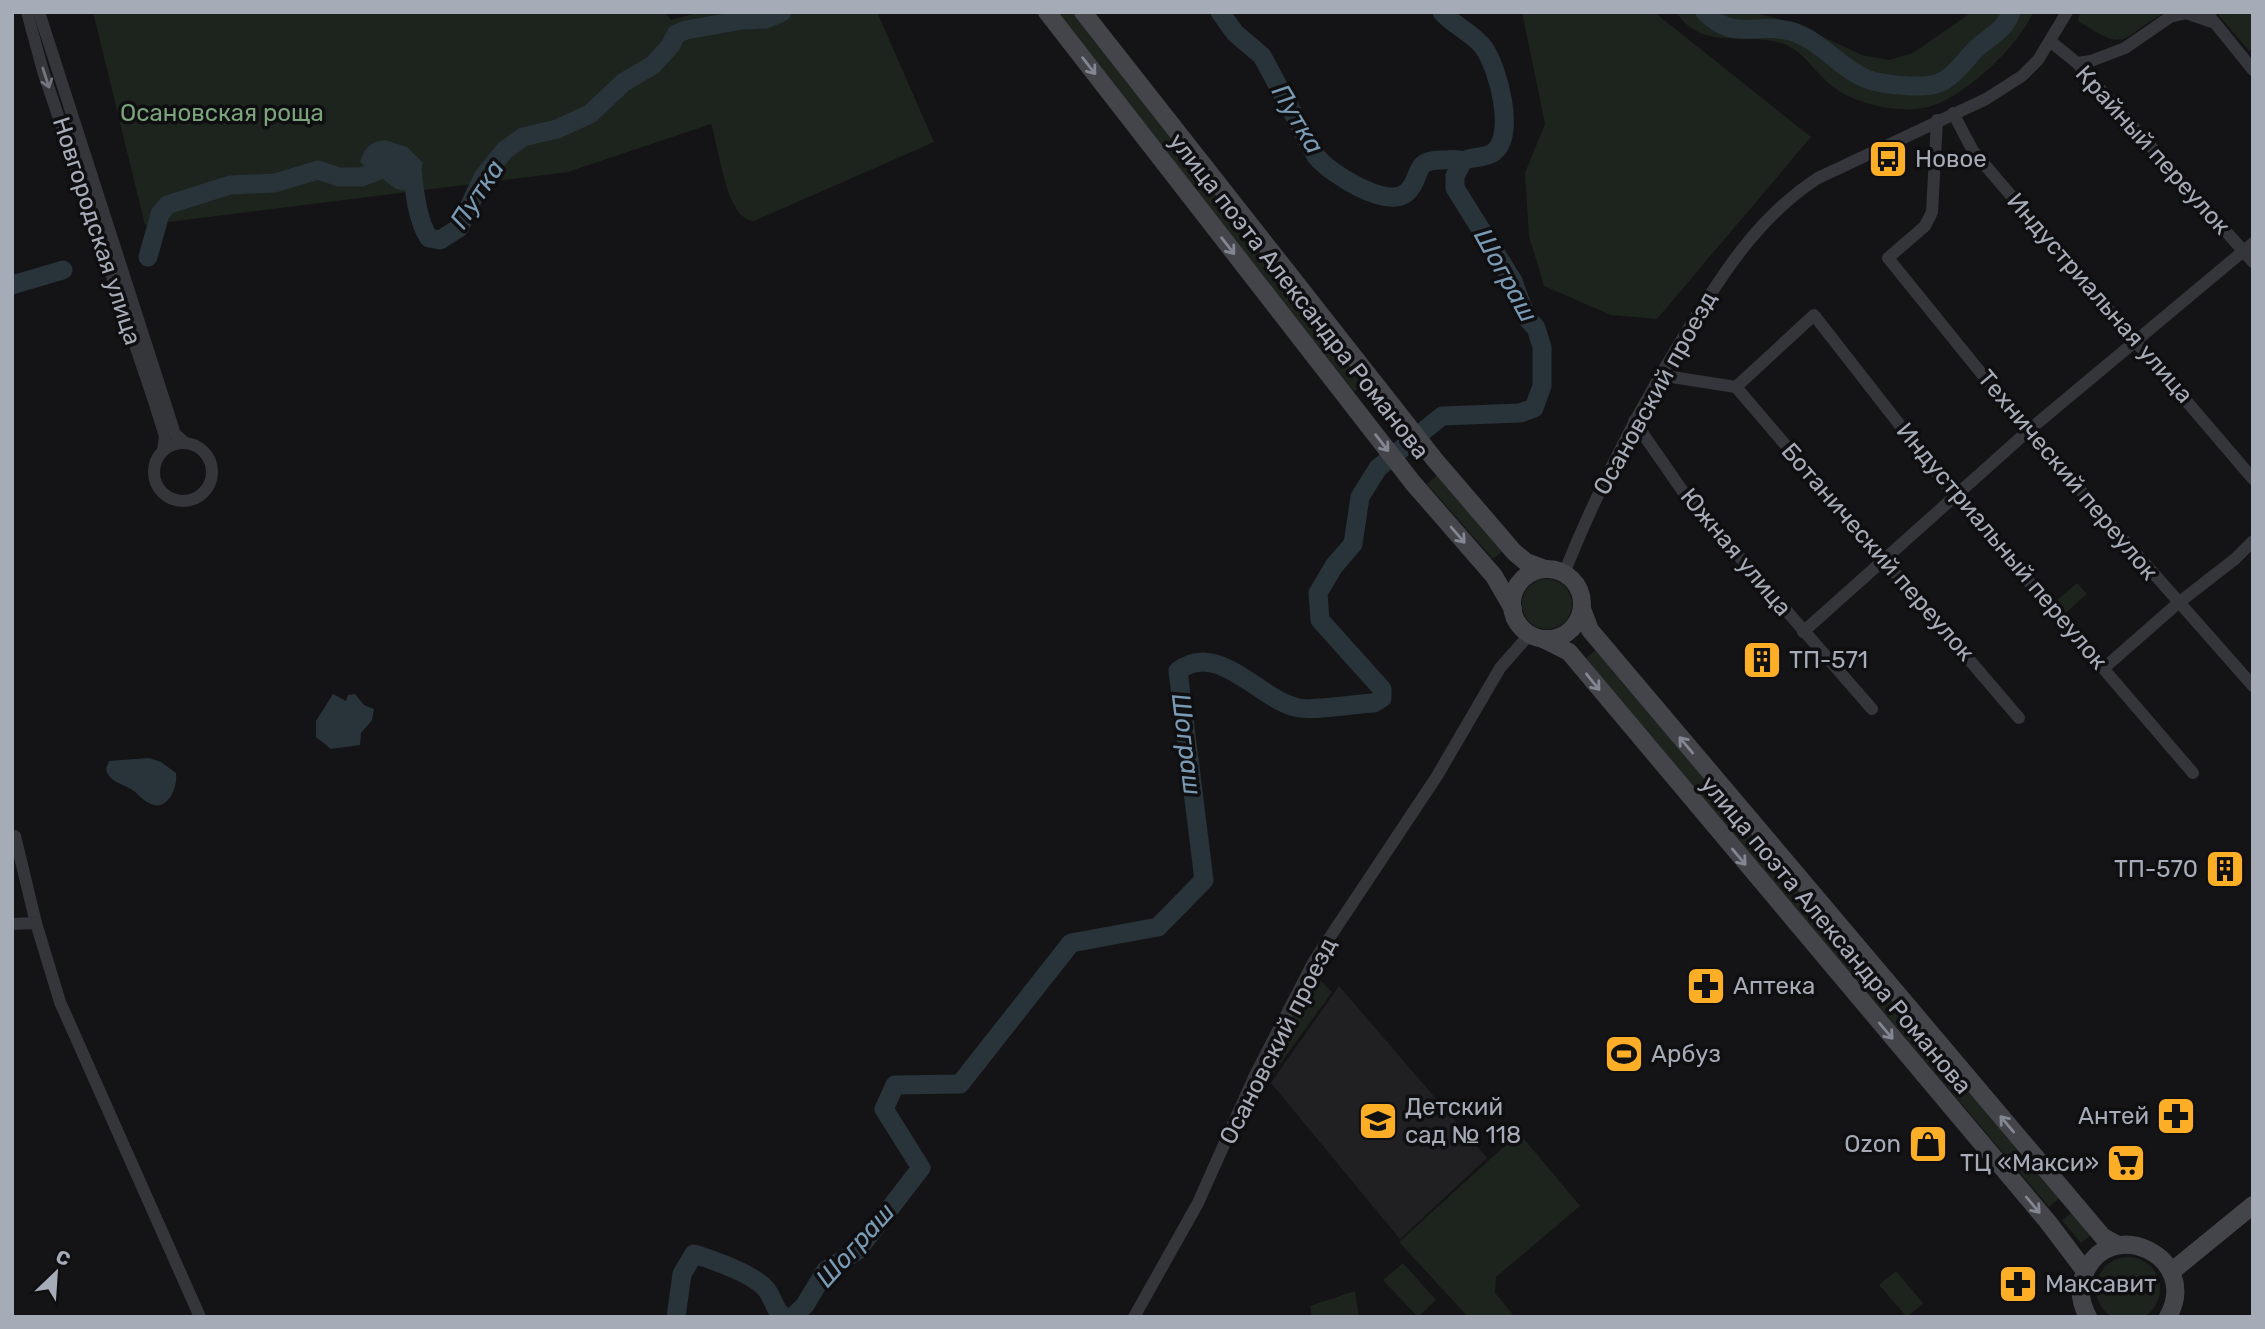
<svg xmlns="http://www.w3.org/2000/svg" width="2265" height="1329" viewBox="0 0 2265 1329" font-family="Rubik,sans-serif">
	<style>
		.built { fill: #202023 }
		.green { fill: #1c241d }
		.water { fill: #29333a }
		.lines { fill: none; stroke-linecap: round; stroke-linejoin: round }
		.river { stroke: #29333a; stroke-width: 19 }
		.street { stroke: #35363b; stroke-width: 12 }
		.secondary { stroke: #43454b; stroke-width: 18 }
		.oneway { stroke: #838791 }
		.oneway2 { stroke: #73767f }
		.labels { text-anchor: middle; stroke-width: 7; stroke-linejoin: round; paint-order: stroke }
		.park-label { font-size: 24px; fill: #7ba37c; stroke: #0f0f11 }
		.street-label { font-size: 24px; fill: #a5abb7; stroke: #0f0f11 }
		.poi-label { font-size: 24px; fill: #a5abb7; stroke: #0f0f11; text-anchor: start }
		.water-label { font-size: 26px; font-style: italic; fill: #7a9ab4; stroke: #0f0f11 }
	</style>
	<rect width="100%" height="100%" fill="#141416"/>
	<!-- built -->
	<polygon class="built" points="1339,986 1487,1158 1400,1239 1271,1083"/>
	<!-- green -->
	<g class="green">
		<path d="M93,12H665L671,20L700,12H877L934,142L754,221C726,220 719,147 711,124L568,172L145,225Z"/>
		<polygon points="1056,12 1073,12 1365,383 1354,392"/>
		<polygon points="1522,12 1654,12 1811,137 1657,319 1611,315 1544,286 1529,236 1525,173 1545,124"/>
		<path d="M1676,12H1751L1791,22L1862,55L1889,60L1913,53L1972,12H2033C2019,46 1964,98 1928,107C1901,114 1859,105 1836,89C1817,76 1805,52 1784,44C1746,31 1702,52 1676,12Z"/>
		<path d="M2080,12H2166C2118,37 2131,55 2078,21Z"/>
		<polygon points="2216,12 2253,12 2253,48 2249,51"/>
		<polygon points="1438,474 1504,550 1493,559 1427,484"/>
		<circle cx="1547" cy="604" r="25"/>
		<polygon points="2077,583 2087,594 2064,614 2054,603"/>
		<polygon points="1597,649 2061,1197 2049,1207 1585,659"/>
		<polygon points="1314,974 1332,992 1265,1085 1260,1079"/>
		<polygon points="1519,1133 1580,1206 1496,1277 1495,1293 1515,1317 1468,1317 1399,1242"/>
		<polygon points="2073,1212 2091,1235 2081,1243 2062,1220"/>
		<circle cx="2128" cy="1289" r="32"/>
		<polygon points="1403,1263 1436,1300 1418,1317 1383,1280"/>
		<polygon points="1896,1271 1923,1303 1907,1317 1879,1285"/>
		<polygon points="1355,1291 1359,1317 1312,1317 1310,1306"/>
	</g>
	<!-- water -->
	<g class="water">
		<path d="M385,140L407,147L423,163L416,184L406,191L396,189L360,162C365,148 369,142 385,140Z"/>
		<polygon points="333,694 346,701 348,695 355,694 364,705 374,709 372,720 361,733 360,745 331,749 316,737 316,721"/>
		<path d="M149,758L161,762L176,773C178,788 167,813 149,803C142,800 138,793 131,789C121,783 109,782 106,769L109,761Z"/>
	</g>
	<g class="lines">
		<!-- river -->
		<g class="river">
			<path d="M1220,12L1235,33L1262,56L1316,156C1329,173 1386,209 1406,193C1423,179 1411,159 1442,160C1450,160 1455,158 1463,161"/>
			<path d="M1705,12C1735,42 1755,22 1790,31C1820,39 1839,68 1867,79C1879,84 1896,85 1909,86C1922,86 1934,87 1945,80C1958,72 1965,60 1975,50C1988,37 2006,30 2011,12"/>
			<path d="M148,257L160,214L167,205L230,185L275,183L318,170L339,177H361L403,161L412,168C414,188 417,221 429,238L440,240L459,228L483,177L505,150L523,137L557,129L590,114L624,82L653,65L671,45L676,34L686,30L743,20L766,19L782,12"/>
			<polyline points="12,285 63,270"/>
			<path d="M676,1317L682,1274L694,1254C715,1261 752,1273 766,1289C774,1298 774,1312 785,1317"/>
			<path d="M793,1317L805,1305L826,1270L857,1251L921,1168L884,1109L895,1085L960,1084L1071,943L1158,927L1204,880L1178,671C1218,639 1260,701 1299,708C1318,711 1353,704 1374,703L1382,698V689L1320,620L1318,593L1334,566L1353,544L1360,497L1378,468L1442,416L1520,413L1534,408L1542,386V347L1536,328L1526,317L1513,281L1455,188V176L1463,161C1472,156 1485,159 1494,152C1516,134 1498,68 1484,48C1473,33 1454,26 1442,12"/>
		</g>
		<!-- street -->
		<g class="street">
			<polyline points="27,12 43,71 154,401 165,436 163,451"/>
			<polyline points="39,12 175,434 185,443"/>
			<polyline points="2211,18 2253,70"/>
			<polyline points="2050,41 2077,63 2253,262"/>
			<polyline points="2077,63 2091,61 2125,48 2170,17 2186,13 2215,23"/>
			<polyline points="1953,113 1973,151 2253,479"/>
			<polyline points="1937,120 1932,212 1925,226 1888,258 2028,431 2253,686"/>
			<polyline points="1659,375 1736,387 1814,315 1956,497 2193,773"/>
			<polyline points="1736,387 2019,718"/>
			<polyline points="1634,421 1684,493 1872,709"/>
			<circle cx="183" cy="472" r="29"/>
			<path d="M1564,573C1598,489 1639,408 1687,331C1723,273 1759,216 1818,178L1986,99L2022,76L2038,60L2067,12"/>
			<polyline points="1803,632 2028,431 2253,243"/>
			<polyline points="2104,668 2177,604 2235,559 2253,541"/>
			<polyline points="15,836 36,923 60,1002 200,1317"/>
			<polyline points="12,924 36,923"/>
			<polyline points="1134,1317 1198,1203 1255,1075 1314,961 1437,776 1500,668 1530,634"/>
		</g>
		<!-- secondary -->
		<g class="secondary">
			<polyline points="1047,12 1413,483 1494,576 1513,609"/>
			<polyline points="1083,12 1435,460 1514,552 1526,562 1545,569"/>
			<circle cx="1547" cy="604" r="35"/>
			<polyline points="1582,609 1590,630 2103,1237 2118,1245"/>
			<polyline points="1543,639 1569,652 2048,1222 2085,1271"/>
			<polyline points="2171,1272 2253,1205"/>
			<path d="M2088,1317C2081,1304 2078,1289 2084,1275C2108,1213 2202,1256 2168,1317"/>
		</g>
	</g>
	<!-- one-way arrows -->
	<defs><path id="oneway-shaft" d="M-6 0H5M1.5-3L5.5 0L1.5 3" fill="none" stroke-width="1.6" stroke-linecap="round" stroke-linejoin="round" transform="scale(1.75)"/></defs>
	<g class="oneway">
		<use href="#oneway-shaft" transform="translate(1089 66) rotate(52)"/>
		<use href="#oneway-shaft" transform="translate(1228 246) rotate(52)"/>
		<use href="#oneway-shaft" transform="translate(1382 443) rotate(52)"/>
		<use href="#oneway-shaft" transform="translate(1458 535) rotate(49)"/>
		<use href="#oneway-shaft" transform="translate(1593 682) rotate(51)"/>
		<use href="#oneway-shaft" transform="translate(1686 745) rotate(-130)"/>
		<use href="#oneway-shaft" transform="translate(1739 857) rotate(50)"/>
		<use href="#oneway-shaft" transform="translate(1886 1031) rotate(50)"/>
		<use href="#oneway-shaft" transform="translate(2007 1124) rotate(-130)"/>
		<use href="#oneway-shaft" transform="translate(2033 1205) rotate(50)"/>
	</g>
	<use class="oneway2" href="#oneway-shaft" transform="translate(46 78) rotate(72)"/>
	<!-- icons -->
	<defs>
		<g id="bus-square" transform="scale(2.0125)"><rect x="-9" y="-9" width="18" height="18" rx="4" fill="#fcaf26" stroke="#0f0f11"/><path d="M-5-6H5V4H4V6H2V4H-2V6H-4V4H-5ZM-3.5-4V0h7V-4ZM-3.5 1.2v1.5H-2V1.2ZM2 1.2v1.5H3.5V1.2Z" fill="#111"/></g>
		<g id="building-square" transform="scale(2.0125)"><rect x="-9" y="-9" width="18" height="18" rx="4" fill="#fcaf26" stroke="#0f0f11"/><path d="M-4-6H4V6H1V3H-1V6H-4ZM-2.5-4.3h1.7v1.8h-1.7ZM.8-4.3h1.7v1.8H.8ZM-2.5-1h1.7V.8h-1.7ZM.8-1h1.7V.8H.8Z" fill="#111"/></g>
		<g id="pharmacy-square" transform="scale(2.0125)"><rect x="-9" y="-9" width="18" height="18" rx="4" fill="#fcaf26" stroke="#0f0f11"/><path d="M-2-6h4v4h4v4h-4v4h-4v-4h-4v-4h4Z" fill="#111"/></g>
		<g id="stadium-square" transform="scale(2.0125)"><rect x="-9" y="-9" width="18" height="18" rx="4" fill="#fcaf26" stroke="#0f0f11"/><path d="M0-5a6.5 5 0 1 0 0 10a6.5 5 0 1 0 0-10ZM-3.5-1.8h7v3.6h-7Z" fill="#111"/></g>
		<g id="school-square" transform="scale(2.0125)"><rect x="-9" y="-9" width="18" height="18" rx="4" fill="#fcaf26" stroke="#0f0f11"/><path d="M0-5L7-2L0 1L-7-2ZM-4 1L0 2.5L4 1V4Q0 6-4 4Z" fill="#111"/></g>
		<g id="shop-square" transform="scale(2.0125)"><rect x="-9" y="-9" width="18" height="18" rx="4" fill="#fcaf26" stroke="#0f0f11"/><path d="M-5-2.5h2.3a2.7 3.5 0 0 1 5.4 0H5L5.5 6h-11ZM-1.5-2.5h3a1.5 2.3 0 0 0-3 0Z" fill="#111"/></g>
		<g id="supermarket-square" transform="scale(2.0125)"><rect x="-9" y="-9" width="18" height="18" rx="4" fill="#fcaf26" stroke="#0f0f11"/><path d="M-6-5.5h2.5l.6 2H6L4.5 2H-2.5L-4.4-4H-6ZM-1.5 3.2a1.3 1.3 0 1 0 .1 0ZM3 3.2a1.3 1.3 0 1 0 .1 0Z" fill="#111"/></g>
	</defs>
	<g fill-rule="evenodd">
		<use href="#bus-square" x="1888" y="159"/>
		<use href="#building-square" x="1762" y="660"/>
		<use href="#building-square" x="2225" y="869"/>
		<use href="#pharmacy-square" x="1706" y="986"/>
		<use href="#stadium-square" x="1624" y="1054"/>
		<use href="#pharmacy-square" x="2176" y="1116"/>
		<use href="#school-square" x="1378" y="1121"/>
		<use href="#shop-square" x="1928" y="1144"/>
		<use href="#supermarket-square" x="2126" y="1163"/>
		<use href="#pharmacy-square" x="2018" y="1284"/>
	</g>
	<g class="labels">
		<!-- park labels -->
		<g class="park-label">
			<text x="222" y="121">Осановская роща</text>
		</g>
		<!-- street labels -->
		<g class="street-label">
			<text transform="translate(2153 150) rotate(48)" y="8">Крайный переулок</text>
			<text transform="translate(97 231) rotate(72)" y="8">Новгородская улица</text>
			<text transform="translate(1299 296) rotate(52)" y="8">улица поэта Александра Романова</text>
			<text transform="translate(2100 298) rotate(49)" y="8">Индустриальная улица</text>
			<text transform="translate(1655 393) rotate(-61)" y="8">Осановский проезд</text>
			<text transform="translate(2068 475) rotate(50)" y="8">Технический переулок</text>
			<text transform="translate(2002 546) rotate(50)" y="8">Индустриальный переулок</text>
			<text transform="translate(1736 552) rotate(50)" y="8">Южная улица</text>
			<text transform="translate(1878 552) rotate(49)" y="8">Ботанический переулок</text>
			<text transform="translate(1836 935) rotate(50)" y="8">улица поэта Александра Романова</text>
			<text transform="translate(1278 1041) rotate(-63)" y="8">Осановский проезд</text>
		</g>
		<!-- poi labels -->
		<g class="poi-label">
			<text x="1915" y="167">Новое</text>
			<text x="1789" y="668">ТП-571</text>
			<text x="2198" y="877" text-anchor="end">ТП-570</text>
			<text x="1733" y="994">Аптека</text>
			<text x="1651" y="1062">Арбуз</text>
			<text x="1405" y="1115">Детский<tspan x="1405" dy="28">сад № 118</tspan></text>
			<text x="2149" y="1124" text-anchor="end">Антей</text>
			<text x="1901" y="1152" text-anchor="end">Ozon</text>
			<text x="2099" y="1171" text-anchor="end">ТЦ «Макси»</text>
			<text x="2045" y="1292">Максавит</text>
		</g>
		<!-- water labels -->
		<g class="water-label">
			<text transform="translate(1298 119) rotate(59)" y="9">Путка</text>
			<text transform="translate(477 194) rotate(-57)" y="9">Путка</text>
			<text transform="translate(1506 275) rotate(61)" y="9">Шограш</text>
			<text transform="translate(1187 744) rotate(83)" y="9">Шограш</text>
			<text transform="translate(855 1245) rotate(-48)" y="9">Шограш</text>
		</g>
	</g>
	<!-- border -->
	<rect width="2265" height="1329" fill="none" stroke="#a5abb7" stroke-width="28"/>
	<!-- north arrow -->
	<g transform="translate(56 1273) rotate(25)" stroke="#0f0f11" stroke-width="5" paint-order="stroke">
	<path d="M0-5L12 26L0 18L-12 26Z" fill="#a5abb7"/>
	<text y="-10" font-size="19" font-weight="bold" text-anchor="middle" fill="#a5abb7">С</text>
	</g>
</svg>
